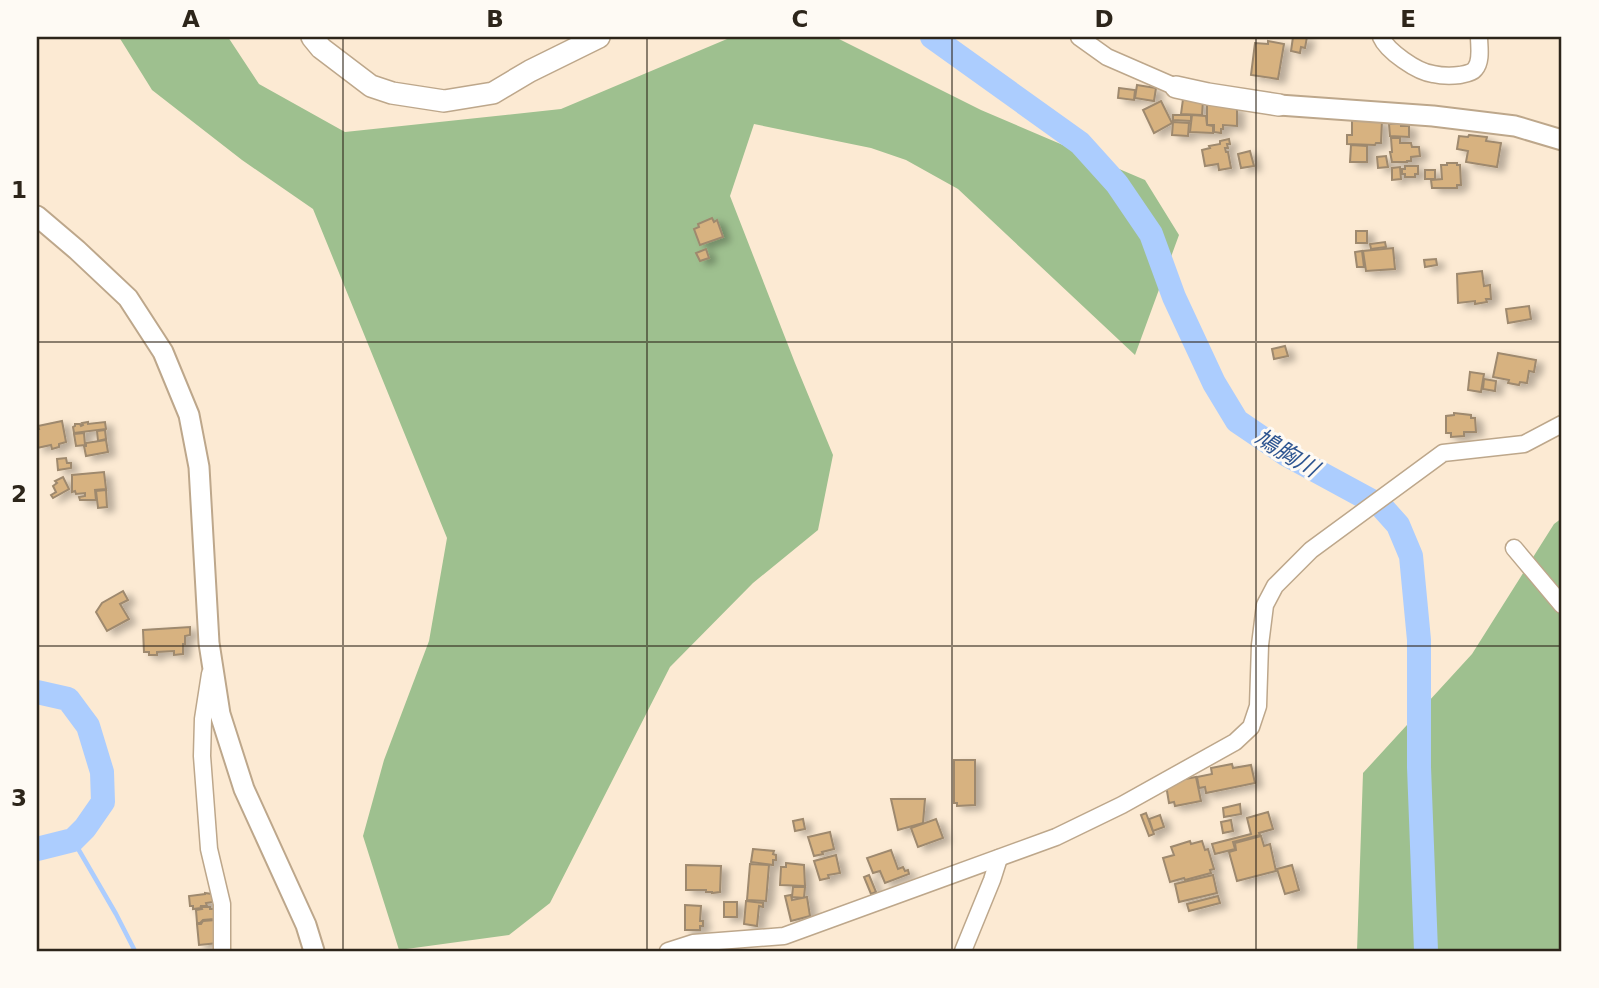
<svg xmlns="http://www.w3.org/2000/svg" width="1599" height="988" viewBox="0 0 1599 988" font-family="'DejaVu Sans','Noto Sans JP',sans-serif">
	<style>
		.forest { fill: #9ec08f }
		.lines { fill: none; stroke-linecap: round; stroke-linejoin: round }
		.stream { stroke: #accdfe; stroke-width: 4.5 }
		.river { stroke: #accdfe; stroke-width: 24 }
		.building { fill: #d7b280; stroke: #9e896e; stroke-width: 2; filter: url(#shadow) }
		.minor-casing { stroke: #bda78b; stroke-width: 19 }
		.tertiary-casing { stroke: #bda78b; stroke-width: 23 }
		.secondary-casing { stroke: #bda78b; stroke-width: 24 }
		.minor { stroke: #fff; stroke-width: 16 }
		.tertiary { stroke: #fff; stroke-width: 19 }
		.secondary { stroke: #fff; stroke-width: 21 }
		.grid { fill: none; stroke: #2d251a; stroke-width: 2; stroke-opacity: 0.55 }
		.labels { text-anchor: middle; stroke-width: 6; stroke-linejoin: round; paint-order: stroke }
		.water-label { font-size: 23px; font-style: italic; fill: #2e5591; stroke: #fefaf4 }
		.neatline { fill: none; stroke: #2d251a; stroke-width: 2.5 }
		.grid-label { font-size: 23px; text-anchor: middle; font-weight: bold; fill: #2d251a }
	</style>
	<defs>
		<filter id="shadow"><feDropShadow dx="7" dy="4" stdDeviation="3.5" flood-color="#0004"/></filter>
	</defs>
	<rect width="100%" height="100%" fill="#fcead3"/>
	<!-- forest -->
	<g class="forest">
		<polygon points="119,37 228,37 259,84 345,132 561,109 727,39 738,37 835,37 981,110 1145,180 1179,235 1135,355 958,189 906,160 871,148 754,124 730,196 795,363 833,455 818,530 753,583 670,667 550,903 509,935 399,950 363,836 384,760 429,641 447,538 313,209 242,160 152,90"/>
		<polygon points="1562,518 1562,951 1357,951 1363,773 1472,654 1554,524"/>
	</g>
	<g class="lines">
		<!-- stream -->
		<polyline class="stream" points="73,840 116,914 135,951"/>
		<!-- river -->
		<g class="river">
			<polyline points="932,37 1080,143 1117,184 1151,234 1174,297 1214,383 1237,421 1287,455 1381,506 1398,525 1411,556 1419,640 1419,767 1426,951"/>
			<polyline points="37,692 68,699 88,726 102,772 103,802 85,828 73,840 37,849"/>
		</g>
	</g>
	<!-- building -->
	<g class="building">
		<polygon points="1293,37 1307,37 1305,48 1301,47 1300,53 1291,51"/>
		<polygon points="1268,41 1284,44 1278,79 1251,75 1255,43 1268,44"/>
		<polygon points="1137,85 1156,88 1154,101 1135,98"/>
		<polygon points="1119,88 1135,90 1134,100 1118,98"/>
		<polygon points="1183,99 1203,101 1202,115 1181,114"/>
		<polygon points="1161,101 1172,123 1154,133 1143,110"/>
		<polygon points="1207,104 1237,108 1237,126 1223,125 1223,129 1221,129 1221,133 1214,132 1214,125 1207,125"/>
		<polygon points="1173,115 1191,115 1191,121 1173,120"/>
		<polygon points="1192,115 1206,116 1207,125 1213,126 1213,133 1190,132"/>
		<polygon points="1352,119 1382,120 1381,143 1376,143 1375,145 1347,144 1347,135 1352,135"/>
		<polygon points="1173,122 1189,123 1188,136 1172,135"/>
		<polygon points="1401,123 1401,126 1409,126 1409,137 1390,136 1389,124"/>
		<polygon points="1469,135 1487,137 1486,141 1501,143 1497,167 1466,162 1468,151 1457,149 1459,136 1468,137"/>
		<polygon points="1391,138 1400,138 1400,143 1411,143 1412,147 1419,147 1420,156 1411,157 1411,161 1407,161 1407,162 1392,162 1390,152 1392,152"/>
		<polygon points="1229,139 1230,144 1227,144 1228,148 1225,148 1226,152 1228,152 1231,168 1219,170 1218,164 1205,166 1202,150 1210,148 1209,146 1220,144 1220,141"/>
		<polygon points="1351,145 1367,146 1367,162 1350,162"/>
		<polygon points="1250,151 1254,166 1241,168 1238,154"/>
		<polygon points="1386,156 1388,167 1378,168 1377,157"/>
		<polygon points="1447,163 1457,163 1457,165 1460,165 1461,185 1457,185 1457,188 1432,188 1431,180 1442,179 1441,165 1447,165"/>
		<polygon points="1405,166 1418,166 1418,174 1415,174 1415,177 1405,177 1405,174 1402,174 1402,169 1405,169"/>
		<polygon points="1400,167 1401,179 1392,180 1392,168"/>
		<rect x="1425" y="170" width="10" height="9"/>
		<polygon points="712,218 714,222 717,220 723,237 700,245 694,229 699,227 698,224"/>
		<rect x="1356" y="231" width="11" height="12"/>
		<polygon points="1385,242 1386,247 1371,249 1370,244"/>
		<polygon points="1393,248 1395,269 1366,271 1363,251"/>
		<polygon points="706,249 709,258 700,261 696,253"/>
		<polygon points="1362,251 1364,267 1357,267 1355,252"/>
		<polygon points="1436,259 1437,265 1425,267 1424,260"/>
		<polygon points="1482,271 1484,286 1490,285 1491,299 1486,299 1487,302 1475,304 1475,301 1458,303 1457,274"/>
		<polygon points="1529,306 1531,319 1508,323 1506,309"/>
		<polygon points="1285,346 1288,356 1274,359 1272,349"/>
		<polygon points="1498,353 1536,360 1534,372 1529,371 1527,383 1520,382 1519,385 1508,383 1509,380 1493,377"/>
		<polygon points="1470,372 1484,374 1481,392 1468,390"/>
		<polygon points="1484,379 1496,381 1495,391 1483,389"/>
		<polygon points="1454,413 1471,415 1471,418 1475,418 1476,432 1464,432 1464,436 1451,437 1451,433 1446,433 1446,416 1454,415"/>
		<polygon points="62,421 66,442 59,444 59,447 52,449 51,445 37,448 37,429 39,429 38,426"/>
		<polygon points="88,422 88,424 105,422 106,429 74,433 73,427 75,426 75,424 80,424 81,426 83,425 82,423"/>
		<polygon points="105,430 106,439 98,441 97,431"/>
		<polygon points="84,433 85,445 76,446 74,434"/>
		<polygon points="106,440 108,452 86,456 84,446 86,446 86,443"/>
		<polygon points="66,458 67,463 71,463 71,468 58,470 57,459"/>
		<polygon points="104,472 106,489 95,490 96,500 80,500 79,497 85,496 85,493 76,494 75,491 72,492 72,475"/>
		<polygon points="63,477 69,489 53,498 51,495 56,492 53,486 57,483 55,481"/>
		<polygon points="106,490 107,507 98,508 96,491"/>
		<polygon points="123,591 128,600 120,604 129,619 107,631 96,612 102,603"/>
		<polygon points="190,627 190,635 185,636 185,644 183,644 183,654 174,655 174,651 157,652 157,655 149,655 149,652 144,652 143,630"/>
		<polygon points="954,760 975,760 975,805 957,806 957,803 954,803"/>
		<polygon points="1232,764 1233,768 1251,765 1255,783 1206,793 1205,787 1199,788 1197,777 1212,774 1211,768"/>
		<polygon points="1196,777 1201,801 1175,806 1174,802 1169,803 1166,785 1169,782"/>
		<polygon points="891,799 925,799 923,823 898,830"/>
		<polygon points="1240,804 1241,814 1224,817 1223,808"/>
		<polygon points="1268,812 1273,829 1259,833 1260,835 1233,842 1235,849 1215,854 1212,844 1251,834 1247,818"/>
		<polygon points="1146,813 1154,834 1149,836 1141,815"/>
		<polygon points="1160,815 1164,827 1153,831 1149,819"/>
		<polygon points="803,819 805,829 795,831 793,821"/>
		<polygon points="936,819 943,838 918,847 911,828"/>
		<polygon points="1231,820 1233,831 1223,833 1221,822"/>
		<polygon points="830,832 834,849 822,852 823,854 814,856 808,837"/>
		<polygon points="1261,836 1264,846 1270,844 1276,871 1237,881 1229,852 1236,850 1235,843"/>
		<polygon points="1190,841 1191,844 1202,841 1205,850 1208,849 1214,869 1210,870 1211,873 1185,880 1184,878 1170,882 1163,858 1174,855 1171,847"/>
		<polygon points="753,849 774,851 773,854 776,855 776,860 773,860 773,865 751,862"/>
		<polygon points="891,850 898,869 903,867 905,871 908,870 909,874 885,883 880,871 873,873 867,858"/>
		<polygon points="836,855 840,873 828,875 829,878 820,880 814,861"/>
		<polygon points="786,863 804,865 805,886 780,885 781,867 786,867"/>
		<polygon points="750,864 769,865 766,901 747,900"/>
		<polygon points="686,865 721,866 720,892 712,893 712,892 706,892 706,890 686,890"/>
		<polygon points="1292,865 1299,890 1285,894 1277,869"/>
		<polygon points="869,875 876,892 871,894 864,877"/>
		<polygon points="1213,875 1217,893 1179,902 1175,884"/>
		<polygon points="793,887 805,887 804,898 792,897"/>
		<polygon points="205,893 212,894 213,902 206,903 207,906 201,906 201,908 193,909 193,906 190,906 189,896 205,894"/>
		<polygon points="791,895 792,900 807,897 810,916 791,921 785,896"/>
		<polygon points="1218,896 1220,903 1189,911 1187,904"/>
		<polygon points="746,901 763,903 763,907 759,906 757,926 744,924"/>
		<rect x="724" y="902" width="13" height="15"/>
		<polygon points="685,905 701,906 700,921 703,921 703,926 700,926 700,930 685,930"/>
		<polygon points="201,907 210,907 210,909 216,909 216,913 214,913 214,919 203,920 200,923 197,923 196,910 202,909"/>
		<polygon points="216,920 218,943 199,945 197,924 201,924 203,921"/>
	</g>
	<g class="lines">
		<!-- minor casing -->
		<g class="minor-casing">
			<g id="minor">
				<polyline points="1079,37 1107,57 1176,87"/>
				<path d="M1381,37C1387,51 1417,72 1433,74C1442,76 1452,76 1460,75C1465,74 1472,73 1475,69C1482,61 1479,46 1479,37"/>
				<polyline points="1514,548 1562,605"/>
				<polyline points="210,674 203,719 202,756 209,849 222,904 222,951"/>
				<polyline points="668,951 693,943 784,936 1056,837 1122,805 1235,742 1251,727 1258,706 1260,645 1265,605 1275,586 1311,550 1443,453 1524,444 1562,424"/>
				<polyline points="963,951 992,880 999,858"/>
			</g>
		</g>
		<!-- tertiary casing -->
		<g class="tertiary-casing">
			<g id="tertiary">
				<polyline points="1279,105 1433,116 1515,126 1562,140"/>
				<polyline points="37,216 77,250 128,298 163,352 189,415 199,467 209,643 220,714 244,789 306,925 314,951"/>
			</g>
		</g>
		<!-- secondary casing -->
		<g class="secondary-casing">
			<g id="secondary">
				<polyline points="312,37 321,48 371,86 392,93 444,101 493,93 530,71 599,37"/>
				<polyline points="1176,87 1208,94 1279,105"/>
			</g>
		</g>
		<!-- minor -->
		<use href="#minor" class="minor"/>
		<!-- tertiary -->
		<use href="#tertiary" class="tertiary"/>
		<!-- secondary -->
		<use href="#secondary" class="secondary"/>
	</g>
	<!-- grid -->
	<path class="grid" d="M343,37V951M647,37V951M952,37V951M1256,37V951M37,342H1562M37,646H1562"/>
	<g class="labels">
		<!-- water labels -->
		<g class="water-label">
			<text transform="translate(1287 453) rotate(31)" y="8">鳩胸川</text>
		</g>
	</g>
	<!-- border -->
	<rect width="1599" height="988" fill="none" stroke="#fefaf4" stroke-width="77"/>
	<rect x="38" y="38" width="1522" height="912" class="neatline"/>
	<g class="grid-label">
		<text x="191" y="27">A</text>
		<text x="495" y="27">B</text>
		<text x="800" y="27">C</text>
		<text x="1104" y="27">D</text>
		<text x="1408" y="27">E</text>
		<text x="19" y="198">1</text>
		<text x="19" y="502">2</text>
		<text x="19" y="806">3</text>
	</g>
</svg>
